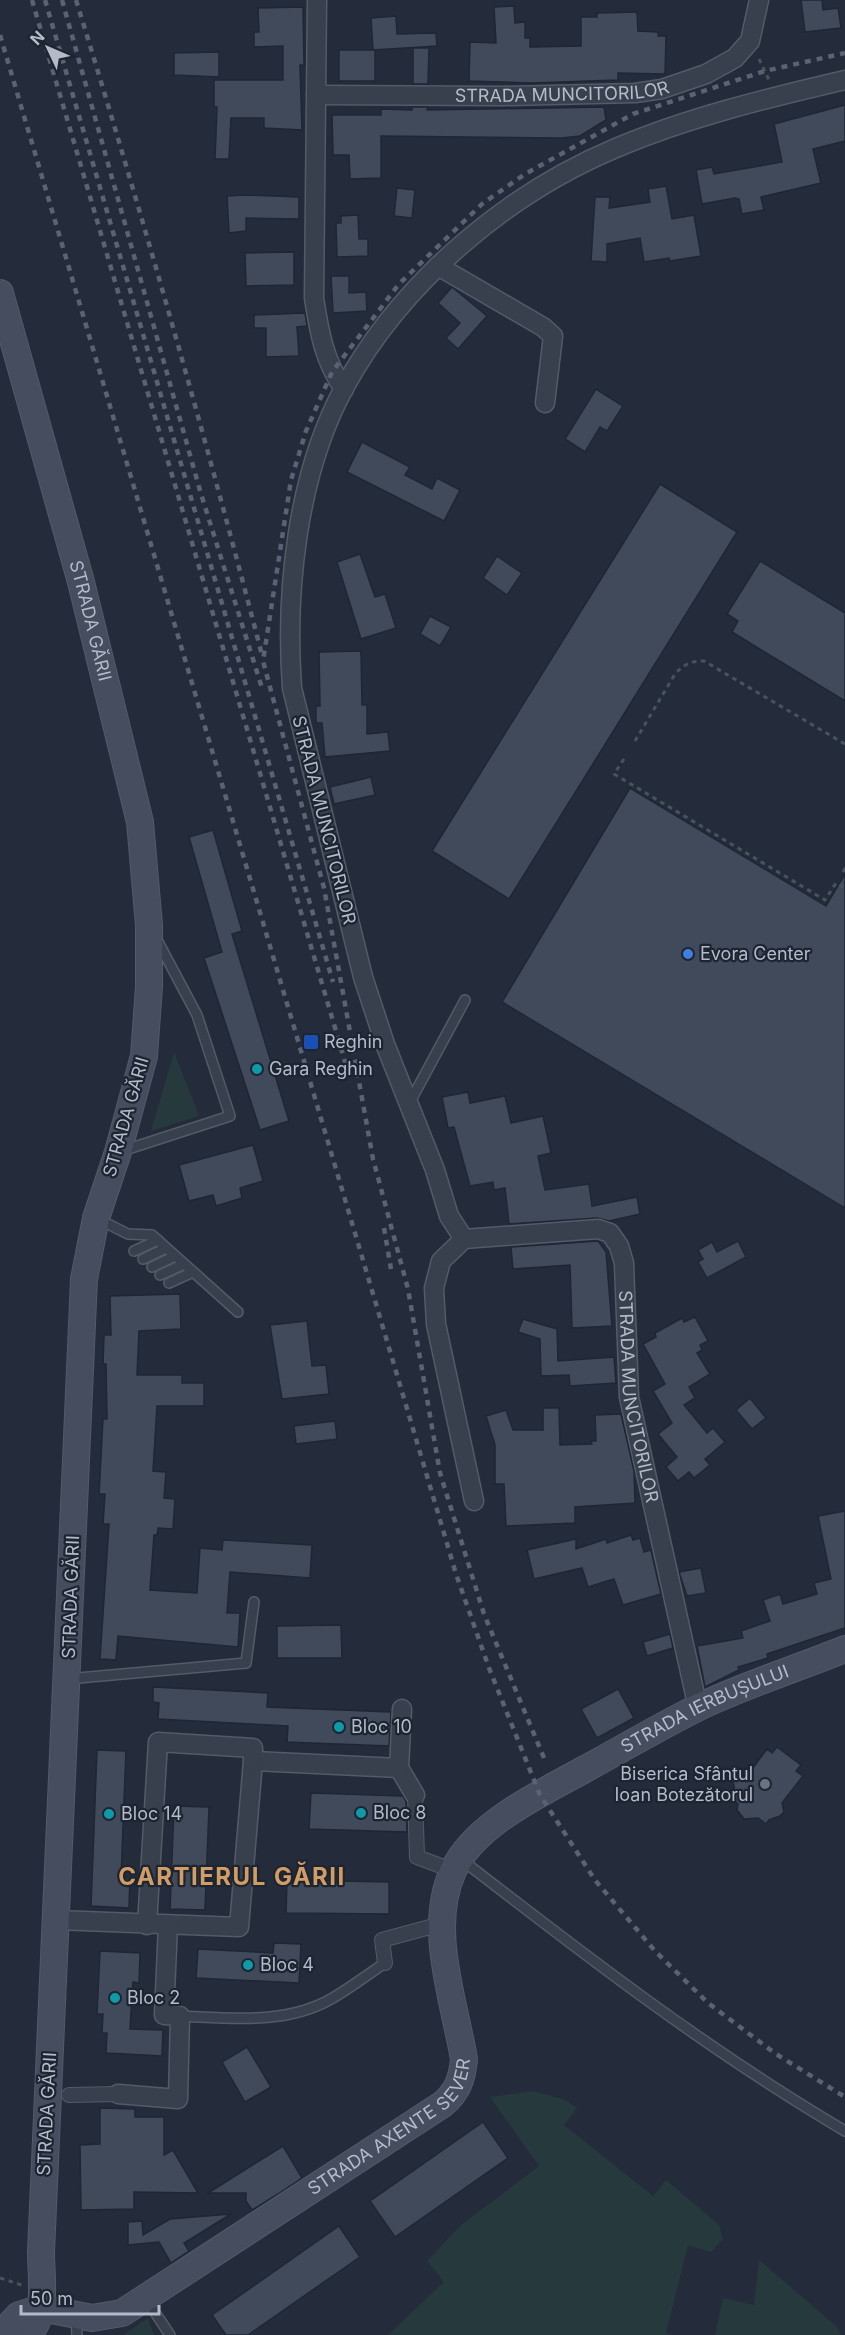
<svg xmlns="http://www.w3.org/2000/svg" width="845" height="2335" viewBox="0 0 845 2335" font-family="Inter,sans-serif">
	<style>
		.green { fill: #26393d }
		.building { fill: #404a5b; stroke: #1f2634; stroke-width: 1.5 }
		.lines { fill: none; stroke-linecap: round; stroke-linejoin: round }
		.service-casing { stroke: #535a68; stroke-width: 12 }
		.pedestrian-casing { stroke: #535a68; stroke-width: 16 }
		.minor-casing { stroke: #535a68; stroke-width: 21 }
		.secondary-casing { stroke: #535a68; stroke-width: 28 }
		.path { stroke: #44565b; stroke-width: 3; stroke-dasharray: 4.5 4.5; stroke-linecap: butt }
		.service { stroke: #383f4d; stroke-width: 9 }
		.pedestrian { stroke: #383f4d; stroke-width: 14 }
		.minor { stroke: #383f4d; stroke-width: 18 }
		.secondary { stroke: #464d5f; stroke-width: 26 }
		.rail { stroke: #5a6273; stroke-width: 4.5; stroke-dasharray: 6 6; stroke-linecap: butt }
		.shop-dot { fill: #3f7fe0; stroke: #1d2432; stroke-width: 2 }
		.transit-dot { fill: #1a4fb4; stroke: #1d2432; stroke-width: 2 }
		.culture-dot { fill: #0f9aa8; stroke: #1d2432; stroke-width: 2 }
		.worship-dot { fill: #6b7280; stroke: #1d2432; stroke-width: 2 }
		.labels { text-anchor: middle; stroke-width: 4.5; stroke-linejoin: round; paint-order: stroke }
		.street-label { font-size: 18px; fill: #b4bac8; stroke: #1d2432 }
		.poi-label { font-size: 18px; fill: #b4bac8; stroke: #1d2432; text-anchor: start }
		.district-label { font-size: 24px; font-weight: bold; letter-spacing: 1.5px; fill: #d29d65; stroke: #1d2432 }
	</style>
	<rect width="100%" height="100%" fill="#242c3c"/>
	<!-- green -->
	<g class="green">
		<polygon points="174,1052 199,1116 151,1131"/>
		<polygon points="533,2091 565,2100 577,2108 564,2125 653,2196 666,2180 719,2225 723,2239 711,2252 688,2245 666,2333 673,2335 388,2335 444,2282 427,2261 460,2226 539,2166 490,2097"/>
		<polygon points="759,2260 837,2327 841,2335 715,2335 723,2298 754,2305"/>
		<polygon points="148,2318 154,2335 123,2335"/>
	</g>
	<!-- building -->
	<g class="building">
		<polygon points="801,0 822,0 823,10 838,8 841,28 805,32"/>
		<polygon points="514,6 515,23 525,22 525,38 530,38 530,47 581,46 581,17 597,17 597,13 637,12 638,31 658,32 658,36 666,36 665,74 618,73 618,80 532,83 469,81 470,42 496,43 494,7"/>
		<polygon points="303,7 304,65 300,65 302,130 264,128 264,118 231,118 229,159 215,159 217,107 214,107 214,80 283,80 283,46 254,47 254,32 259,32 258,8"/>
		<polygon points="396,16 397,34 436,33 437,46 373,50 371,18"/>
		<polygon points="413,48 429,48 428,84 413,84"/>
		<rect x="339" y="50" width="36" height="31"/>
		<polygon points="219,52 219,77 174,75 174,53"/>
		<polygon points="845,105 845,141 813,149 821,183 761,197 764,210 742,214 739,199 735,198 702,204 696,170 712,167 714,174 782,162 774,124"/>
		<polygon points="412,107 428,107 427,110 604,107 606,120 580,136 561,138 381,136 381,178 350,179 349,155 333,155 332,115 381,115 381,109 412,110"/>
		<polygon points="666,186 672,219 694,215 701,256 670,261 669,258 644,262 640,238 607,244 607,262 591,261 595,197 610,197 609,208 650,202 648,189"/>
		<polygon points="397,188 415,190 412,218 394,216"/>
		<polygon points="244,195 299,197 299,219 246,218 246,231 229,233 227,196"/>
		<polygon points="358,215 359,239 368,239 368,256 337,257 336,223 341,223 341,216"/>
		<polygon points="294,252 294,285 246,286 245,253"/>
		<polygon points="331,276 349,276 349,293 366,292 367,311 333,313"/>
		<polygon points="452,287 487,316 458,349 446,338 460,323 438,303"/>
		<polygon points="305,313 307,326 297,327 299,356 266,357 266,328 254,328 254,315"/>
		<polygon points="596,389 623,406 607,431 600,427 585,452 565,439"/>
		<polygon points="362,442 410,467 405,475 432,489 437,478 460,490 444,521 347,472"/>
		<polygon points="660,484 737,532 509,899 432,851"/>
		<polygon points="360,554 375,597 385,594 396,628 361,639 337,562"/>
		<polygon points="497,556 522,573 507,595 483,578"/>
		<polygon points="760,561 845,613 845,701 732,632 738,621 727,614"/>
		<polygon points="430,616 451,627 440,646 420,634"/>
		<polygon points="361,651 362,705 367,705 367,734 388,732 390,751 325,757 322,723 316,723 316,706 320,706 319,652"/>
		<polygon points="371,777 375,795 334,804 330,787"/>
		<polygon points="630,788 826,906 845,874 845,1208 502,1002"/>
		<polygon points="213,830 242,931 232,934 289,1121 260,1130 204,958 222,952 189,837"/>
		<polygon points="468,1092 470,1103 505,1096 511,1123 543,1116 551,1153 538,1156 545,1190 589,1184 592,1206 637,1197 640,1214 609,1221 597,1218 509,1224 505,1188 494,1190 493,1182 470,1186 454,1127 448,1128 442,1097"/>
		<polygon points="253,1145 263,1181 240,1188 242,1198 216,1206 213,1195 189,1201 179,1165"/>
		<polygon points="598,1241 606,1252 612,1326 572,1328 570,1265 513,1269 511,1247"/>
		<polygon points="738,1241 746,1257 707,1278 698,1262 703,1259 698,1250 712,1242 717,1252"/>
		<polygon points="180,1294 181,1329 139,1331 137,1375 182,1375 182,1383 204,1383 204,1406 157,1406 153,1471 166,1472 164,1498 175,1499 173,1529 158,1528 157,1535 154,1535 150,1590 197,1593 200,1548 222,1550 223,1540 312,1545 310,1578 230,1572 227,1613 240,1613 238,1647 118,1636 116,1660 100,1659 109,1524 103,1524 105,1494 99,1494 103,1419 107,1419 106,1364 103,1364 104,1335 111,1335 110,1296"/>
		<polygon points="695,1317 708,1341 700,1345 702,1350 697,1353 710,1374 689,1387 695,1398 684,1405 707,1433 713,1428 725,1442 705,1459 710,1465 694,1478 689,1472 678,1481 666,1467 677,1457 658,1434 672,1423 653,1391 665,1384 643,1344 656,1337 655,1333 682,1318 684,1322"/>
		<polygon points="523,1319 557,1329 558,1361 614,1357 616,1383 570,1386 569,1375 541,1376 540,1339 518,1332"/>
		<polygon points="307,1321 312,1366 326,1365 329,1394 282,1399 270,1325"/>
		<polygon points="750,1398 766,1418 752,1429 736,1410"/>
		<polygon points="543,1408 559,1408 560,1445 592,1444 591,1441 596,1441 595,1415 621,1414 634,1471 635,1503 575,1507 575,1523 506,1526 504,1484 495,1484 495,1445 486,1416 506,1410 513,1430 543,1430"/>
		<polygon points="335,1421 337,1439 296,1444 294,1426"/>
		<polygon points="845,1511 845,1628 767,1654 768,1658 738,1667 739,1670 705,1687 697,1646 743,1638 741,1631 770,1621 763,1600 780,1594 783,1604 817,1594 814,1583 831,1579 818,1516"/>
		<polygon points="631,1535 633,1540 640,1538 644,1552 651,1550 661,1594 623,1605 614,1579 588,1587 582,1568 534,1579 527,1550 576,1539 576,1549 606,1539 607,1543"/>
		<polygon points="701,1568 706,1593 687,1596 679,1572"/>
		<polygon points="341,1625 342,1658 277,1658 277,1626"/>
		<polygon points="670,1634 673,1648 647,1656 643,1642"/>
		<polygon points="153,1687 268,1693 267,1707 391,1712 389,1746 287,1742 288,1726 158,1719 159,1703 153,1702"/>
		<polygon points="618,1689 634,1718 597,1738 581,1709"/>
		<polygon points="777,1747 801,1765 796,1771 803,1776 782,1803 784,1812 780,1816 769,1820 766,1824 758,1818 744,1819 737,1810 738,1804 731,1798 735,1792 733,1781 741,1775 747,1776 767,1749 772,1753"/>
		<polygon points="97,1750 126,1751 121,1877 130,1878 129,1908 91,1906"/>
		<polygon points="311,1793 403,1796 406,1802 407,1832 309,1829"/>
		<polygon points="174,1806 209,1807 205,1910 170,1909"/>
		<polygon points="287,1880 389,1882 389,1914 286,1913"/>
		<polygon points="274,1943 301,1944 299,1983 196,1978 198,1949 273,1953"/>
		<polygon points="100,1951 140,1953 139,1983 133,1982 130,2029 163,2030 162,2056 106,2053 107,2033 102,2033 103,2014 97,2014"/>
		<polygon points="247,2047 271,2087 245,2102 222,2062"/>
		<polygon points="100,2108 135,2109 135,2117 164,2117 164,2155 173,2150 198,2193 134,2192 134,2209 81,2210 80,2145 100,2144"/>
		<polygon points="483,2122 508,2158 395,2237 370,2201"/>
		<polygon points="283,2146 302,2178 278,2194 252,2210 246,2201 246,2193 208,2193"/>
		<polygon points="231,2214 184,2243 189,2251 171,2263 159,2242 128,2245 128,2222 142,2221 143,2235 170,2219"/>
		<polygon points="339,2226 360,2257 248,2335 226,2335 212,2315"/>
	</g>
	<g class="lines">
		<!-- service casing -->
		<g class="service-casing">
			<g id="service">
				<polyline points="410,1102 465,1000"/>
				<polyline points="122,1151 230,1116 197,1015 156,938"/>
				<polyline points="98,1219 128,1234 152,1235 238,1312"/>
				<polyline points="134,1251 158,1240"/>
				<polyline points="143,1259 166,1248"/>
				<polyline points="152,1267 175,1256"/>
				<polyline points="160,1275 184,1264"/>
				<polyline points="169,1283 193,1272"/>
				<polyline points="67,1679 246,1663 254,1602"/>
				<path d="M462,1860C586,1956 709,2051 845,2131"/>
				<path d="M180,2016C231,2018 285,2025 331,1999C350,1988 367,1975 385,1963"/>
				<polyline points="146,2299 170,2335"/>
				<polyline points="76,2316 77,2335"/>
			</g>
		</g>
		<!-- pedestrian casing -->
		<g class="pedestrian-casing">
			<g id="pedestrian">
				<polyline points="415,1795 417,1857 441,1866"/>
				<polyline points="385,1963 382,1940 430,1927"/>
				<polyline points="69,2095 118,2094"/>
			</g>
		</g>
		<!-- minor casing -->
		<g class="minor-casing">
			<g id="minor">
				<path d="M317,0L314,298C319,331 324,361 344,389"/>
				<path id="s1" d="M316,95L504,96L635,93L662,89L706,74L735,58L750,41L759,0"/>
				<polyline points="438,266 543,327 553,336 545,403"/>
				<path d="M464,1239L449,1216L435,1170L385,1044L363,977L292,688C285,591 297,475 344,388C401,283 506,194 616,148C689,117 768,98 845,80"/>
				<path id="s2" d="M474,1501L436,1324L434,1288L441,1261L464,1239L598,1229L610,1233L619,1246L624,1263L629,1397L698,1708"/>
				<polyline points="399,1768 415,1795"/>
				<polyline points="57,1920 239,1927 253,1761 399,1768 402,1709"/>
				<polyline points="147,1925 158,1742 253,1748 253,1761"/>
				<polyline points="118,2094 178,2099 180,2016 164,2015 168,1925"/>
			</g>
		</g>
		<!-- secondary casing -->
		<g class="secondary-casing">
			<g id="secondary">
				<path id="s3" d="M0,293L81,582L140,822L149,925V987L144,1056L118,1152L96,1218L84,1279L41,2252C41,2279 48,2314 28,2335"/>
				<path id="s4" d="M41,2308L92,2318L122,2313L443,2104C458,2091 462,2079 464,2059C454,2000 427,1928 453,1871C474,1824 542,1793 585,1769C622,1749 659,1727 697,1708C744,1685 796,1669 845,1649"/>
				<polyline points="0,2335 19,2315 41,2308"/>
			</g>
		</g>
		<!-- path -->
		<g class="path">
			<polyline points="759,59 769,80"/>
			<path d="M635,741L675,674C684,664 691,661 704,661L845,744"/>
			<polyline points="624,759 614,774 825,900 836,883 845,888"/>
			<polyline points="843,872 845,868"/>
			<polyline points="0,2278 22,2285"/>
		</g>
		<!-- service -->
		<use href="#service" class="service"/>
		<!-- pedestrian -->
		<use href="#pedestrian" class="pedestrian"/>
		<!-- minor -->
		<use href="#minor" class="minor"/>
		<!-- secondary -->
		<use href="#secondary" class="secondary"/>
		<!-- rail -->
		<g class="rail">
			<polyline points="32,0 351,1082"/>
			<polyline points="45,0 333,982"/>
			<polyline points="62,0 201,494 263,691"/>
			<path d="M76,0C143,217 205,435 262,655"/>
			<polyline points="0,35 456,1574 489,1668 540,1795 595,1880 655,1951 708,2003 776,2054 845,2097"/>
			<polyline points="384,1228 391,1269"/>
			<polyline points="544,1758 484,1614 440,1473 408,1289 373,1159 324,888 263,661 291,480 306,431 332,372 399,284 482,204 525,174 633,114 765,71 845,53"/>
		</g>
	</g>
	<!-- markers -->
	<circle class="shop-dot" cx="688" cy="954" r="6"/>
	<rect class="transit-dot" x="303" y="1034" width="16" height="16" rx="3"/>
	<g class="culture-dot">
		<circle cx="257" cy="1069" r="6"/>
		<circle cx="339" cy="1727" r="6"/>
		<circle cx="361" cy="1813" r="6"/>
		<circle cx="109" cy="1814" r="6"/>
		<circle cx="248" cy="1965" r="6"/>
		<circle cx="115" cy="1998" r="6"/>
	</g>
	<circle class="worship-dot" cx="765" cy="1784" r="6"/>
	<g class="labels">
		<!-- street labels -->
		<g class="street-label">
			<text dy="6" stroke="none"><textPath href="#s1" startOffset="246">STRADA MUNCITORILOR</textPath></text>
			<text dy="6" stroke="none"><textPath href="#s3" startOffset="340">STRADA GĂRII</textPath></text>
			<text transform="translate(324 820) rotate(76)" y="6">STRADA MUNCITORILOR</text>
			<text transform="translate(126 1117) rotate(-74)" y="6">STRADA GĂRII</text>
			<text dy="6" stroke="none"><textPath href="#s2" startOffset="592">STRADA MUNCITORILOR</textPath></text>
			<text transform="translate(71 1597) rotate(-88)" y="6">STRADA GĂRII</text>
			<text dy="6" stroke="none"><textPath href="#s4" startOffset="1012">STRADA IERBUȘULUI</textPath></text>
			<text transform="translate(47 2114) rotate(-87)" y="6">STRADA GĂRII</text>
			<text dy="6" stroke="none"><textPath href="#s4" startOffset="412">STRADA AXENTE SEVER</textPath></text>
		</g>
		<!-- poi labels -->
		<g class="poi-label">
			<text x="700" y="960">Evora Center</text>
			<text x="324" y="1048">Reghin</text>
			<text x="269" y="1075">Gara Reghin</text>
			<text x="351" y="1733">Bloc 10</text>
			<text x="753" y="1780" text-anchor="end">Biserica Sfântul<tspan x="753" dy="21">Ioan Botezătorul</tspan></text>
			<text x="373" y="1819">Bloc 8</text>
			<text x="121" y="1820">Bloc 14</text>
			<text x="260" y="1971">Bloc 4</text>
			<text x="127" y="2004">Bloc 2</text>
		</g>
		<!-- district labels -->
		<g class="district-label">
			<text x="232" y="1885">CARTIERUL GĂRII</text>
		</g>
	</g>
	<!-- north arrow -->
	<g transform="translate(48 48) rotate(314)" stroke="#1d2432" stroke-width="4.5" paint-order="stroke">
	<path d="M0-4.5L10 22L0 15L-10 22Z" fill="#b4bac8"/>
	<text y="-9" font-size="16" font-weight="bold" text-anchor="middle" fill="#b4bac8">N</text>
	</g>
	<!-- scale -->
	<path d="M21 2305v9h138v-9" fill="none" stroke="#b4bac8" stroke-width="3"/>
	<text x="30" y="2305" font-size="18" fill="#b4bac8" stroke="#1d2432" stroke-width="4.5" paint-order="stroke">50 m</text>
</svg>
